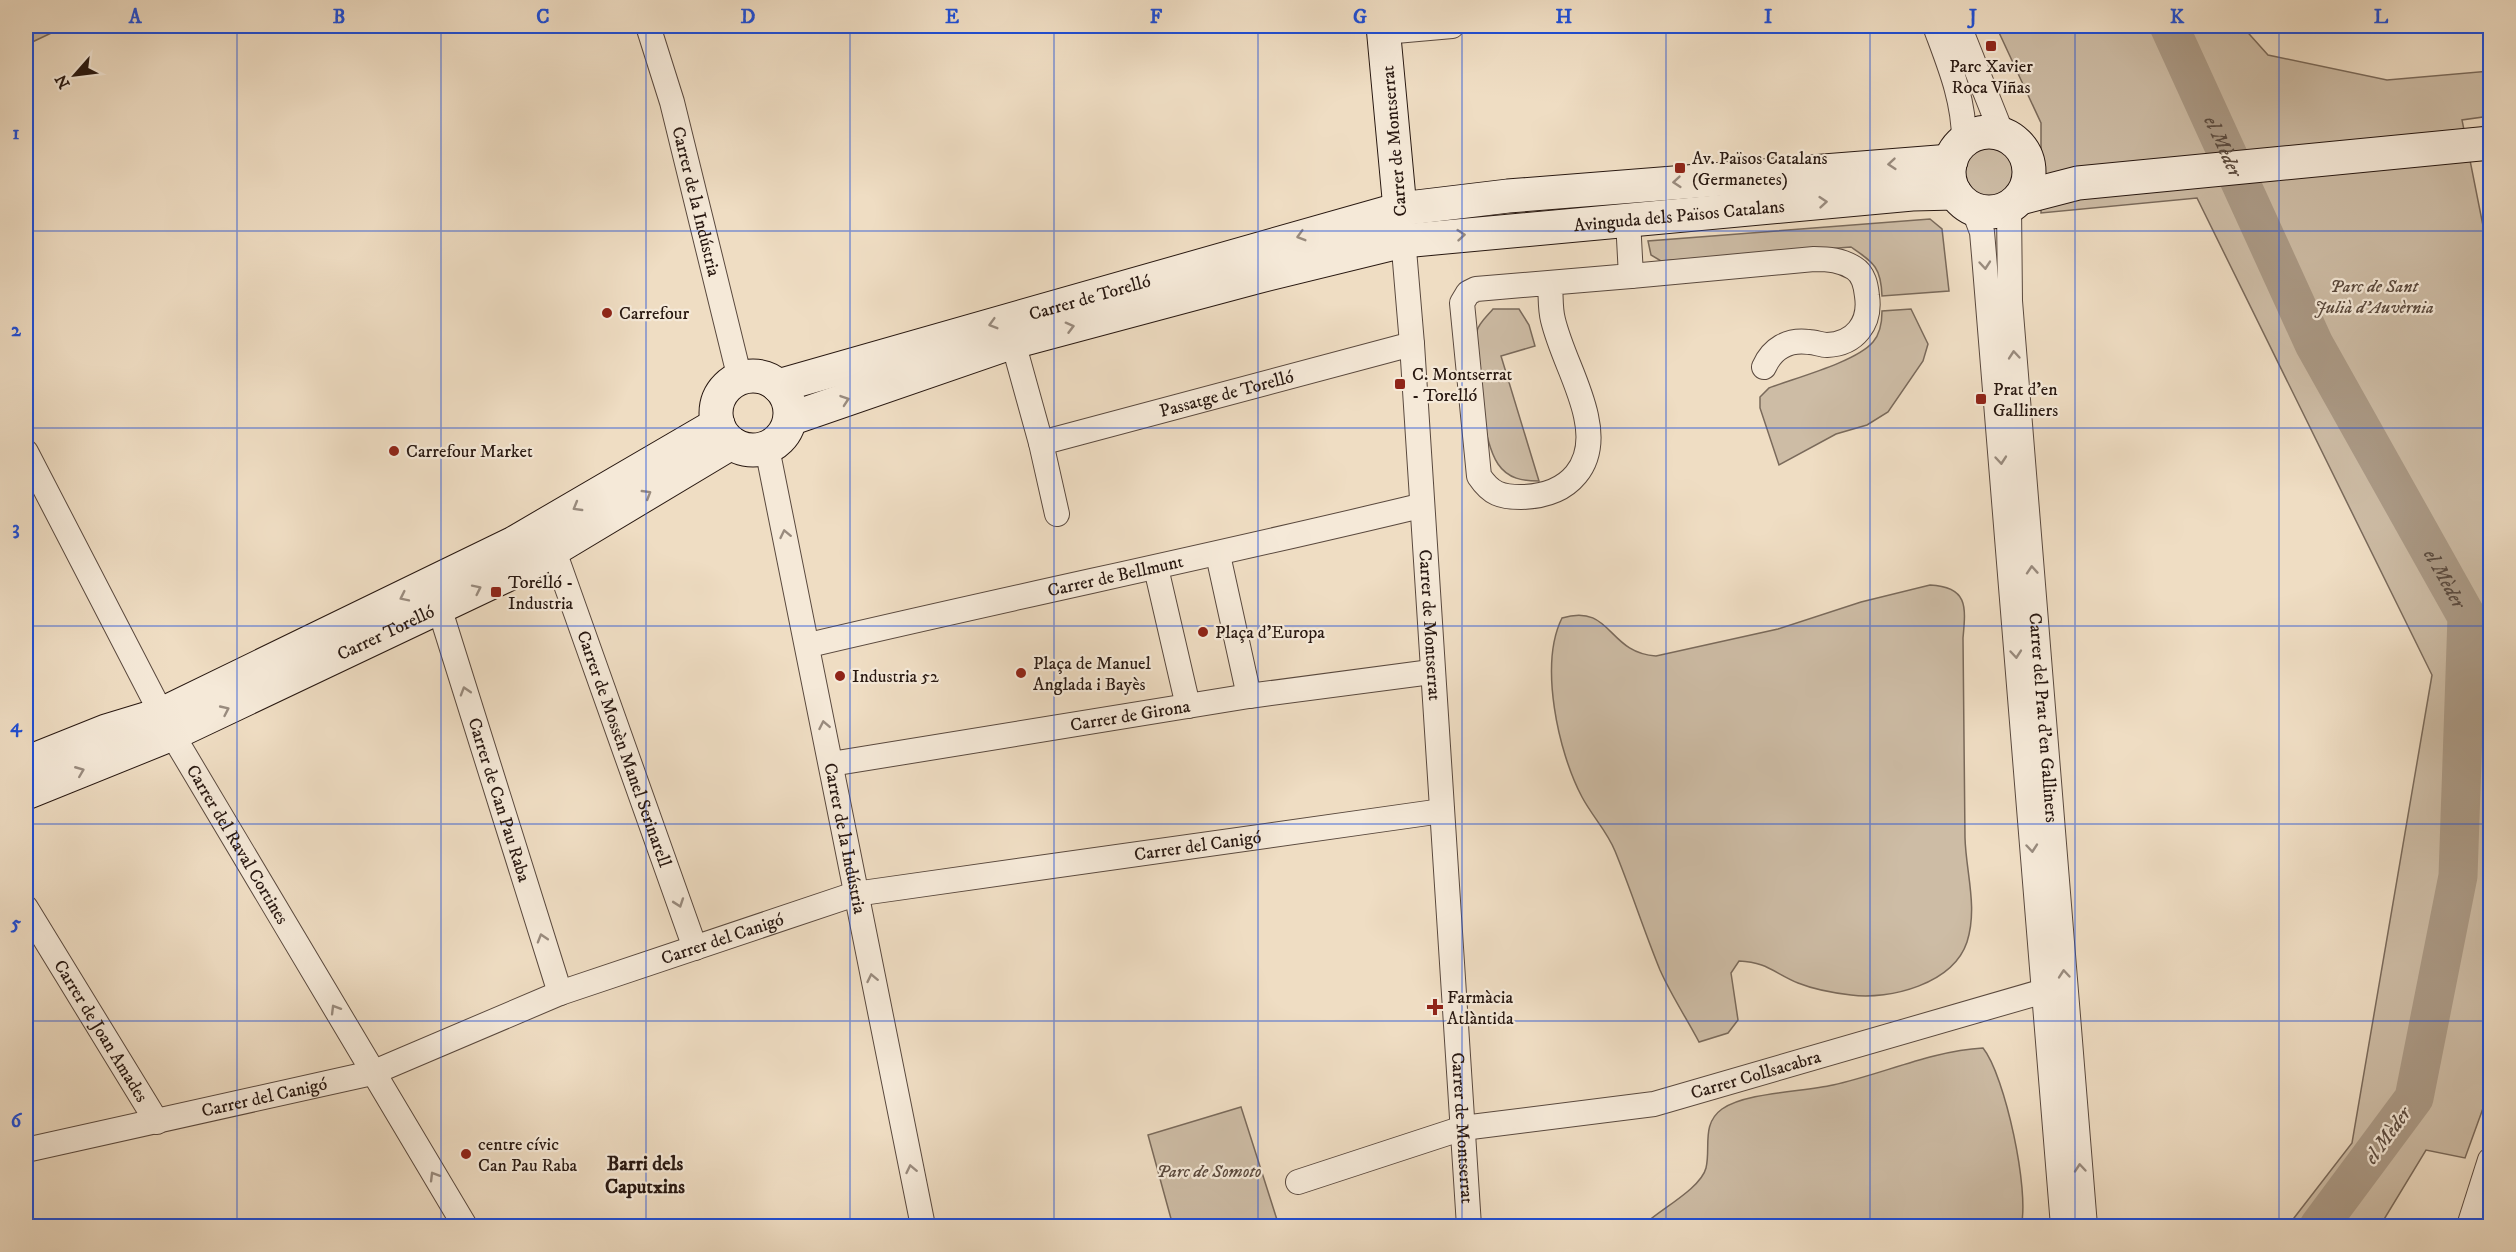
<svg xmlns="http://www.w3.org/2000/svg" width="2516" height="1252" viewBox="0 0 2516 1252" font-family="'IM FELL DW Pica',serif">
	<style>
		.green { fill: #cdbca5; stroke: #7a6a5b; stroke-width: 1.5 }
		.lines { fill: none; stroke-linecap: round; stroke-linejoin: round }
		.river { stroke: #ab9a86; stroke-width: 39 }
		.street-casing { stroke: #5a493e; stroke-width: 26 }
		.secondary-casing { stroke: #281811; stroke-width: 35 }
		.street { stroke: #f5e9d8; stroke-width: 24 }
		.secondary { stroke: #f5e9d8; stroke-width: 33 }
		.oneway { stroke: #998b7e }
		.grid { fill: none; stroke: #1d4ed8; stroke-width: 1.5; stroke-opacity: 0.55 }
		.poi-dot { fill: #8f2418; stroke: #f5e9d8; stroke-width: 2 }
		.labels { text-anchor: middle; stroke-width: 4.5; stroke-linejoin: round; paint-order: stroke }
		.poi-label { font-size: 18px; fill: #281811; stroke: #f5e9d8; text-anchor: start }
		.street-label { font-size: 18px; fill: #281811; stroke: #f5e9d8 }
		.park-label { font-size: 18px; font-style: italic; fill: #5a493d; stroke: #f5e9d8 }
		.water-label { font-size: 20px; font-style: italic; fill: #5c4c40; stroke: #f5e9d8 }
		.neighbourhood-label { font-size: 20px; font-weight: bold; fill: #281811; stroke: #f5e9d8 }
		.neatline { fill: none; stroke: #1d4ed8; stroke-width: 2 }
		.grid-label { font-size: 20px; text-anchor: middle; font-weight: bold; fill: #1d4ed8 }
	</style>
	<rect width="100%" height="100%" fill="#efddc3"/>
	<filter id="stains"><feTurbulence type="fractalNoise" baseFrequency=".00333" numOctaves="4"/><feColorMatrix values="0 0 0 0 .2 0 0 0 0 .09 0 0 0 0 .02 0 0 0 .5 -.17"/></filter>
	<radialGradient id="worn" r=".72"><stop offset=".6" stop-color="#630" stop-opacity="0"/><stop offset="1" stop-color="#630" stop-opacity=".3"/></radialGradient>
	<!-- green -->
	<g class="green">
		<polygon points="26,26 66,26 26,45"/>
		<polygon points="1996,26 2242,26 2268,55 2387,80 2490,71 2490,116 2462,120 2490,261 2490,1089 2465,1158 2426,1150 2380,1226 2290,1226 2294,1218 2352,1143 2432,675 2197,198 2041,213 2041,123"/>
		<circle cx="1988" cy="171" r="25"/>
		<path d="M1930,219L1942,229L1949,291L1882,296C1881,267 1874,263 1851,247L1661,261L1651,255L1648,241Z"/>
		<path d="M1493,309H1519L1529,325L1535,346L1501,356L1539,481C1523,481 1508,479 1498,464C1483,442 1472,358 1477,331C1478,324 1488,315 1493,309Z"/>
		<path d="M1911,309L1928,344L1923,361L1888,412L1867,425L1836,434L1779,465L1760,408V397L1769,388C1795,378 1856,362 1873,342C1880,334 1882,321 1882,311Z"/>
		<path d="M1930,585C1968,587 1966,606 1963,638C1964,704 1964,771 1965,838C1966,873 1978,907 1967,942C1953,984 1890,1000 1851,995C1834,993 1813,989 1798,983C1774,973 1767,962 1739,961L1731,973L1738,1020L1728,1033L1699,1042C1687,1019 1671,995 1660,970C1644,931 1631,890 1615,851C1607,831 1592,816 1582,797C1558,752 1539,664 1562,618C1612,603 1607,653 1656,656L1778,629L1861,602Z"/>
		<path d="M1983,1048C2005,1075 2030,1192 2021,1226H1647L1646,1223C1661,1209 1701,1188 1706,1168C1711,1148 1701,1124 1722,1109C1746,1092 1803,1092 1833,1085C1883,1074 1931,1051 1983,1048Z"/>
		<polygon points="1241,1107 1279,1226 1173,1226 1148,1135"/>
	</g>
	<g class="lines">
		<!-- river -->
		<path class="river" id="s1" d="M2169,26L2314,344L2467,617L2458,876L2414,1098L2319,1226"/>
		<!-- street casing -->
		<g class="street-casing">
			<g id="street">
				<path id="s2" d="M648,26L672,102L740,379"/>
				<path d="M1935,26C1949,64 1964,99 1964,140"/>
				<polyline points="1959,26 2002,134"/>
				<polyline points="1384,32 1452,26"/>
				<path id="s3" d="M2009,207L2010,301L2085,1226"/>
				<polyline points="1973,208 1982,232 1984,255 2063,1226"/>
				<path id="s4" d="M1402,226L1412,344L1469,1226"/>
				<path d="M1631,276L1814,259C1829,259 1841,260 1854,268C1864,274 1866,286 1867,296C1871,323 1855,344 1827,345C1821,345 1815,342 1809,342C1788,339 1772,349 1764,367"/>
				<path d="M1550,284C1551,296 1550,309 1553,320C1561,353 1579,383 1586,416C1597,465 1570,496 1521,497C1501,497 1491,494 1479,476L1462,303L1468,293L1476,289L1631,276L1628,220"/>
				<polyline points="1013,342 1041,443 1057,514"/>
				<path id="s5" d="M1041,443L1412,344"/>
				<path id="s6" d="M767,448L923,1226"/>
				<path id="s7" d="M26,452L172,734L465,1226"/>
				<path id="s8" d="M554,551L695,948"/>
				<polyline points="1218,555 1249,696"/>
				<polyline points="1156,568 1188,706"/>
				<path id="s9" d="M439,607L560,993"/>
				<path id="s10" d="M809,645C1012,597 1217,555 1420,506"/>
				<path id="s11" d="M831,764L1249,696L1431,672"/>
				<path id="s12" d="M26,908L157,1122"/>
				<path id="s13" d="M26,1150L372,1073L560,993L855,894L1442,811"/>
				<path id="s14" d="M1298,1182L1463,1128L1654,1104L2044,991"/>
				<polyline points="2469,1226 2490,1160"/>
			</g>
		</g>
		<!-- secondary casing -->
		<g class="secondary-casing">
			<g id="secondary">
				<polyline points="1383,26 1400,209"/>
				<circle cx="1989" cy="172" r="40"/>
				<polyline points="2020,198 2078,183 2490,143"/>
				<circle cx="753" cy="413" r="37"/>
				<path id="s15" d="M778,386L1400,209L1508,196L1951,161"/>
				<path id="s16" d="M790,419L1013,342L1256,277L1403,241L1912,194L1955,193"/>
				<polyline points="26,763 106,731 162,714 514,543 718,424"/>
				<path id="s17" d="M26,793L172,734L526,566L731,443"/>
			</g>
		</g>
		<!-- street -->
		<use href="#street" class="street"/>
		<!-- secondary -->
		<use href="#secondary" class="secondary"/>
	</g>
	<!-- one-way arrows -->
	<defs><path id="oneway-chevron" d="M-2-3.5L2.5 0L-2 3.5" fill="none" stroke-width="1.6" stroke-linecap="round" stroke-linejoin="round" transform="scale(1.5)"/></defs>
	<g class="oneway">
		<use href="#oneway-chevron" transform="translate(1892 164) rotate(175)"/>
		<use href="#oneway-chevron" transform="translate(1677 182) rotate(175)"/>
		<use href="#oneway-chevron" transform="translate(1823 202) rotate(-5)"/>
		<use href="#oneway-chevron" transform="translate(1461 235) rotate(-5)"/>
		<use href="#oneway-chevron" transform="translate(1301 236) rotate(164)"/>
		<use href="#oneway-chevron" transform="translate(1985 265) rotate(85)"/>
		<use href="#oneway-chevron" transform="translate(993 324) rotate(164)"/>
		<use href="#oneway-chevron" transform="translate(1070 327) rotate(-15)"/>
		<use href="#oneway-chevron" transform="translate(2014 355) rotate(-95)"/>
		<use href="#oneway-chevron" transform="translate(845 400) rotate(-19)"/>
		<use href="#oneway-chevron" transform="translate(2001 460) rotate(85)"/>
		<use href="#oneway-chevron" transform="translate(647 494) rotate(-31)"/>
		<use href="#oneway-chevron" transform="translate(577 507) rotate(150)"/>
		<use href="#oneway-chevron" transform="translate(785 534) rotate(-102)"/>
		<use href="#oneway-chevron" transform="translate(2032 570) rotate(-94)"/>
		<use href="#oneway-chevron" transform="translate(477 589) rotate(-26)"/>
		<use href="#oneway-chevron" transform="translate(404 597) rotate(154)"/>
		<use href="#oneway-chevron" transform="translate(2016 654) rotate(85)"/>
		<use href="#oneway-chevron" transform="translate(465 691) rotate(-107)"/>
		<use href="#oneway-chevron" transform="translate(225 710) rotate(-25)"/>
		<use href="#oneway-chevron" transform="translate(824 725) rotate(-101)"/>
		<use href="#oneway-chevron" transform="translate(80 771) rotate(-22)"/>
		<use href="#oneway-chevron" transform="translate(2032 848) rotate(85)"/>
		<use href="#oneway-chevron" transform="translate(679 903) rotate(71)"/>
		<use href="#oneway-chevron" transform="translate(542 938) rotate(-107)"/>
		<use href="#oneway-chevron" transform="translate(2064 974) rotate(-95)"/>
		<use href="#oneway-chevron" transform="translate(872 978) rotate(-102)"/>
		<use href="#oneway-chevron" transform="translate(335 1009) rotate(-121)"/>
		<use href="#oneway-chevron" transform="translate(2080 1168) rotate(-95)"/>
		<use href="#oneway-chevron" transform="translate(911 1169) rotate(-102)"/>
		<use href="#oneway-chevron" transform="translate(434 1176) rotate(-121)"/>
	</g>
	<!-- grid -->
	<path class="grid" d="M237,26V1226M441,26V1226M646,26V1226M850,26V1226M1054,26V1226M1258,26V1226M1462,26V1226M1666,26V1226M1870,26V1226M2075,26V1226M2279,26V1226M26,231H2490M26,428H2490M26,626H2490M26,824H2490M26,1021H2490"/>
	<!-- markers -->
	<g class="poi-dot">
		<rect x="1985" y="40" width="12" height="12" rx="3"/>
		<rect x="1674" y="162" width="12" height="12" rx="3"/>
		<circle cx="607" cy="313" r="6"/>
		<rect x="1394" y="378" width="12" height="12" rx="3"/>
		<rect x="1975" y="393" width="12" height="12" rx="3"/>
		<circle cx="394" cy="451" r="6"/>
		<rect x="490" y="586" width="12" height="12" rx="3"/>
		<circle cx="1203" cy="632" r="6"/>
		<circle cx="1021" cy="673" r="6"/>
		<circle cx="840" cy="676" r="6"/>
		<path d="M1432 998h6v6h6v6h-6v6h-6v-6h-6v-6h6z"/>
		<circle cx="466" cy="1154" r="6"/>
	</g>
	<g class="labels">
		<!-- poi labels -->
		<g class="poi-label">
			<text x="1991" y="72" text-anchor="middle">Parc Xavier<tspan x="1991" dy="21">Roca Viñas</tspan></text>
			<text x="1692" y="164">Av. Països Catalans<tspan x="1692" dy="21">(Germanetes)</tspan></text>
			<text x="619" y="319">Carrefour</text>
			<text x="1412" y="380">C. Montserrat<tspan x="1412" dy="21">- Torelló</tspan></text>
			<text x="1993" y="395">Prat d'en<tspan x="1993" dy="21">Galliners</tspan></text>
			<text x="406" y="457">Carrefour Market</text>
			<text x="508" y="588">Torelló -<tspan x="508" dy="21">Industria</tspan></text>
			<text x="1215" y="638">Plaça d'Europa</text>
			<text x="1033" y="669">Plaça de Manuel<tspan x="1033" dy="21">Anglada i Bayès</tspan></text>
			<text x="852" y="682">Industria 52</text>
			<text x="1447" y="1003">Farmàcia<tspan x="1447" dy="21">Atlàntida</tspan></text>
			<text x="478" y="1150">centre cívic<tspan x="478" dy="21">Can Pau Raba</tspan></text>
		</g>
		<!-- street labels -->
		<g class="street-label">
			<text transform="translate(1394 141) rotate(-95)" y="6">Carrer de Montserrat</text>
			<text dy="6" stroke="none"><textPath href="#s2" startOffset="182">Carrer de la Indústria</textPath></text>
			<text dy="6" stroke="none"><textPath href="#s16" startOffset="916">Avinguda dels Països Catalans</textPath></text>
			<text dy="6" stroke="none"><textPath href="#s15" startOffset="324">Carrer de Torelló</textPath></text>
			<text dy="6" stroke="none"><textPath href="#s5" startOffset="192">Passatge de Torelló</textPath></text>
			<text dy="6" stroke="none"><textPath href="#s10" startOffset="314">Carrer de Bellmunt</textPath></text>
			<text dy="6" stroke="none"><textPath href="#s4" startOffset="400">Carrer de Montserrat</textPath></text>
			<text dy="6" stroke="none"><textPath href="#s17" startOffset="394">Carrer Torelló</textPath></text>
			<text dy="6" stroke="none"><textPath href="#s11" startOffset="303">Carrer de Girona</textPath></text>
			<text dy="6" stroke="none"><textPath href="#s3" startOffset="512">Carrer del Prat d'en Galliners</textPath></text>
			<text dy="6" stroke="none"><textPath href="#s8" startOffset="210">Carrer de Mossèn Manel Serinarell</textPath></text>
			<text dy="6" stroke="none"><textPath href="#s9" startOffset="202">Carrer de Can Pau Raba</textPath></text>
			<text dy="6" stroke="none"><textPath href="#s6" startOffset="398">Carrer de la Indústria</textPath></text>
			<text dy="6" stroke="none"><textPath href="#s7" startOffset="446">Carrer del Raval Cortines</textPath></text>
			<text dy="6" stroke="none"><textPath href="#s13" startOffset="1216">Carrer del Canigó</textPath></text>
			<text dy="6" stroke="none"><textPath href="#s13" startOffset="730">Carrer del Canigó</textPath></text>
			<text dy="6" stroke="none"><textPath href="#s12" startOffset="144">Carrer de Joan Amades</textPath></text>
			<text dy="6" stroke="none"><textPath href="#s14" startOffset="472">Carrer Collsacabra</textPath></text>
			<text dy="6" stroke="none"><textPath href="#s13" startOffset="244">Carrer del Canigó</textPath></text>
			<text dy="6" stroke="none"><textPath href="#s4" startOffset="904">Carrer de Montserrat</textPath></text>
		</g>
		<!-- park labels -->
		<g class="park-label">
			<text x="2374" y="292">Parc de Sant<tspan x="2374" dy="21">Julià d'Auvèrnia</tspan></text>
			<text x="1209" y="1177">Parc de Somoto</text>
		</g>
		<!-- water labels -->
		<g class="water-label">
			<text dy="7" stroke="none"><textPath href="#s1" startOffset="132">el Mèder</textPath></text>
			<text dy="7" stroke="none"><textPath href="#s1" startOffset="618">el Mèder</textPath></text>
			<text transform="translate(2387 1135) rotate(-54)" y="7">el Mèder</text>
		</g>
		<!-- neighbourhood labels -->
		<g class="neighbourhood-label">
			<text x="645" y="1170">Barri dels<tspan x="645" dy="23">Caputxins</tspan></text>
		</g>
	</g>
	<!-- margin -->
	<rect width="2516" height="1252" fill="none" stroke="#efddc3" stroke-width="66"/>
	<!-- north arrow -->
	<g transform="translate(75 75) rotate(242)" stroke="#f5e9d8" stroke-width="4.5" paint-order="stroke">
	<path d="M0-4.5L10 22L0 15L-10 22Z" fill="#281811"/>
	<text y="-9" font-size="16" font-weight="bold" text-anchor="middle" fill="#281811">N</text>
	</g>
	<rect x="33" y="33" width="2450" height="1186" class="neatline"/>
	<g class="grid-label">
		<text x="135" y="23">A</text>
		<text x="339" y="23">B</text>
		<text x="543" y="23">C</text>
		<text x="748" y="23">D</text>
		<text x="952" y="23">E</text>
		<text x="1156" y="23">F</text>
		<text x="1360" y="23">G</text>
		<text x="1564" y="23">H</text>
		<text x="1768" y="23">I</text>
		<text x="1973" y="23">J</text>
		<text x="2177" y="23">K</text>
		<text x="2381" y="23">L</text>
		<text x="16" y="139">1</text>
		<text x="16" y="336">2</text>
		<text x="16" y="534">3</text>
		<text x="16" y="732">4</text>
		<text x="16" y="929">5</text>
		<text x="16" y="1127">6</text>
	</g>
	<rect width="100%" height="100%" filter="url(#stains)"/>
	<rect width="100%" height="100%" fill="url(#worn)"/>
</svg>
